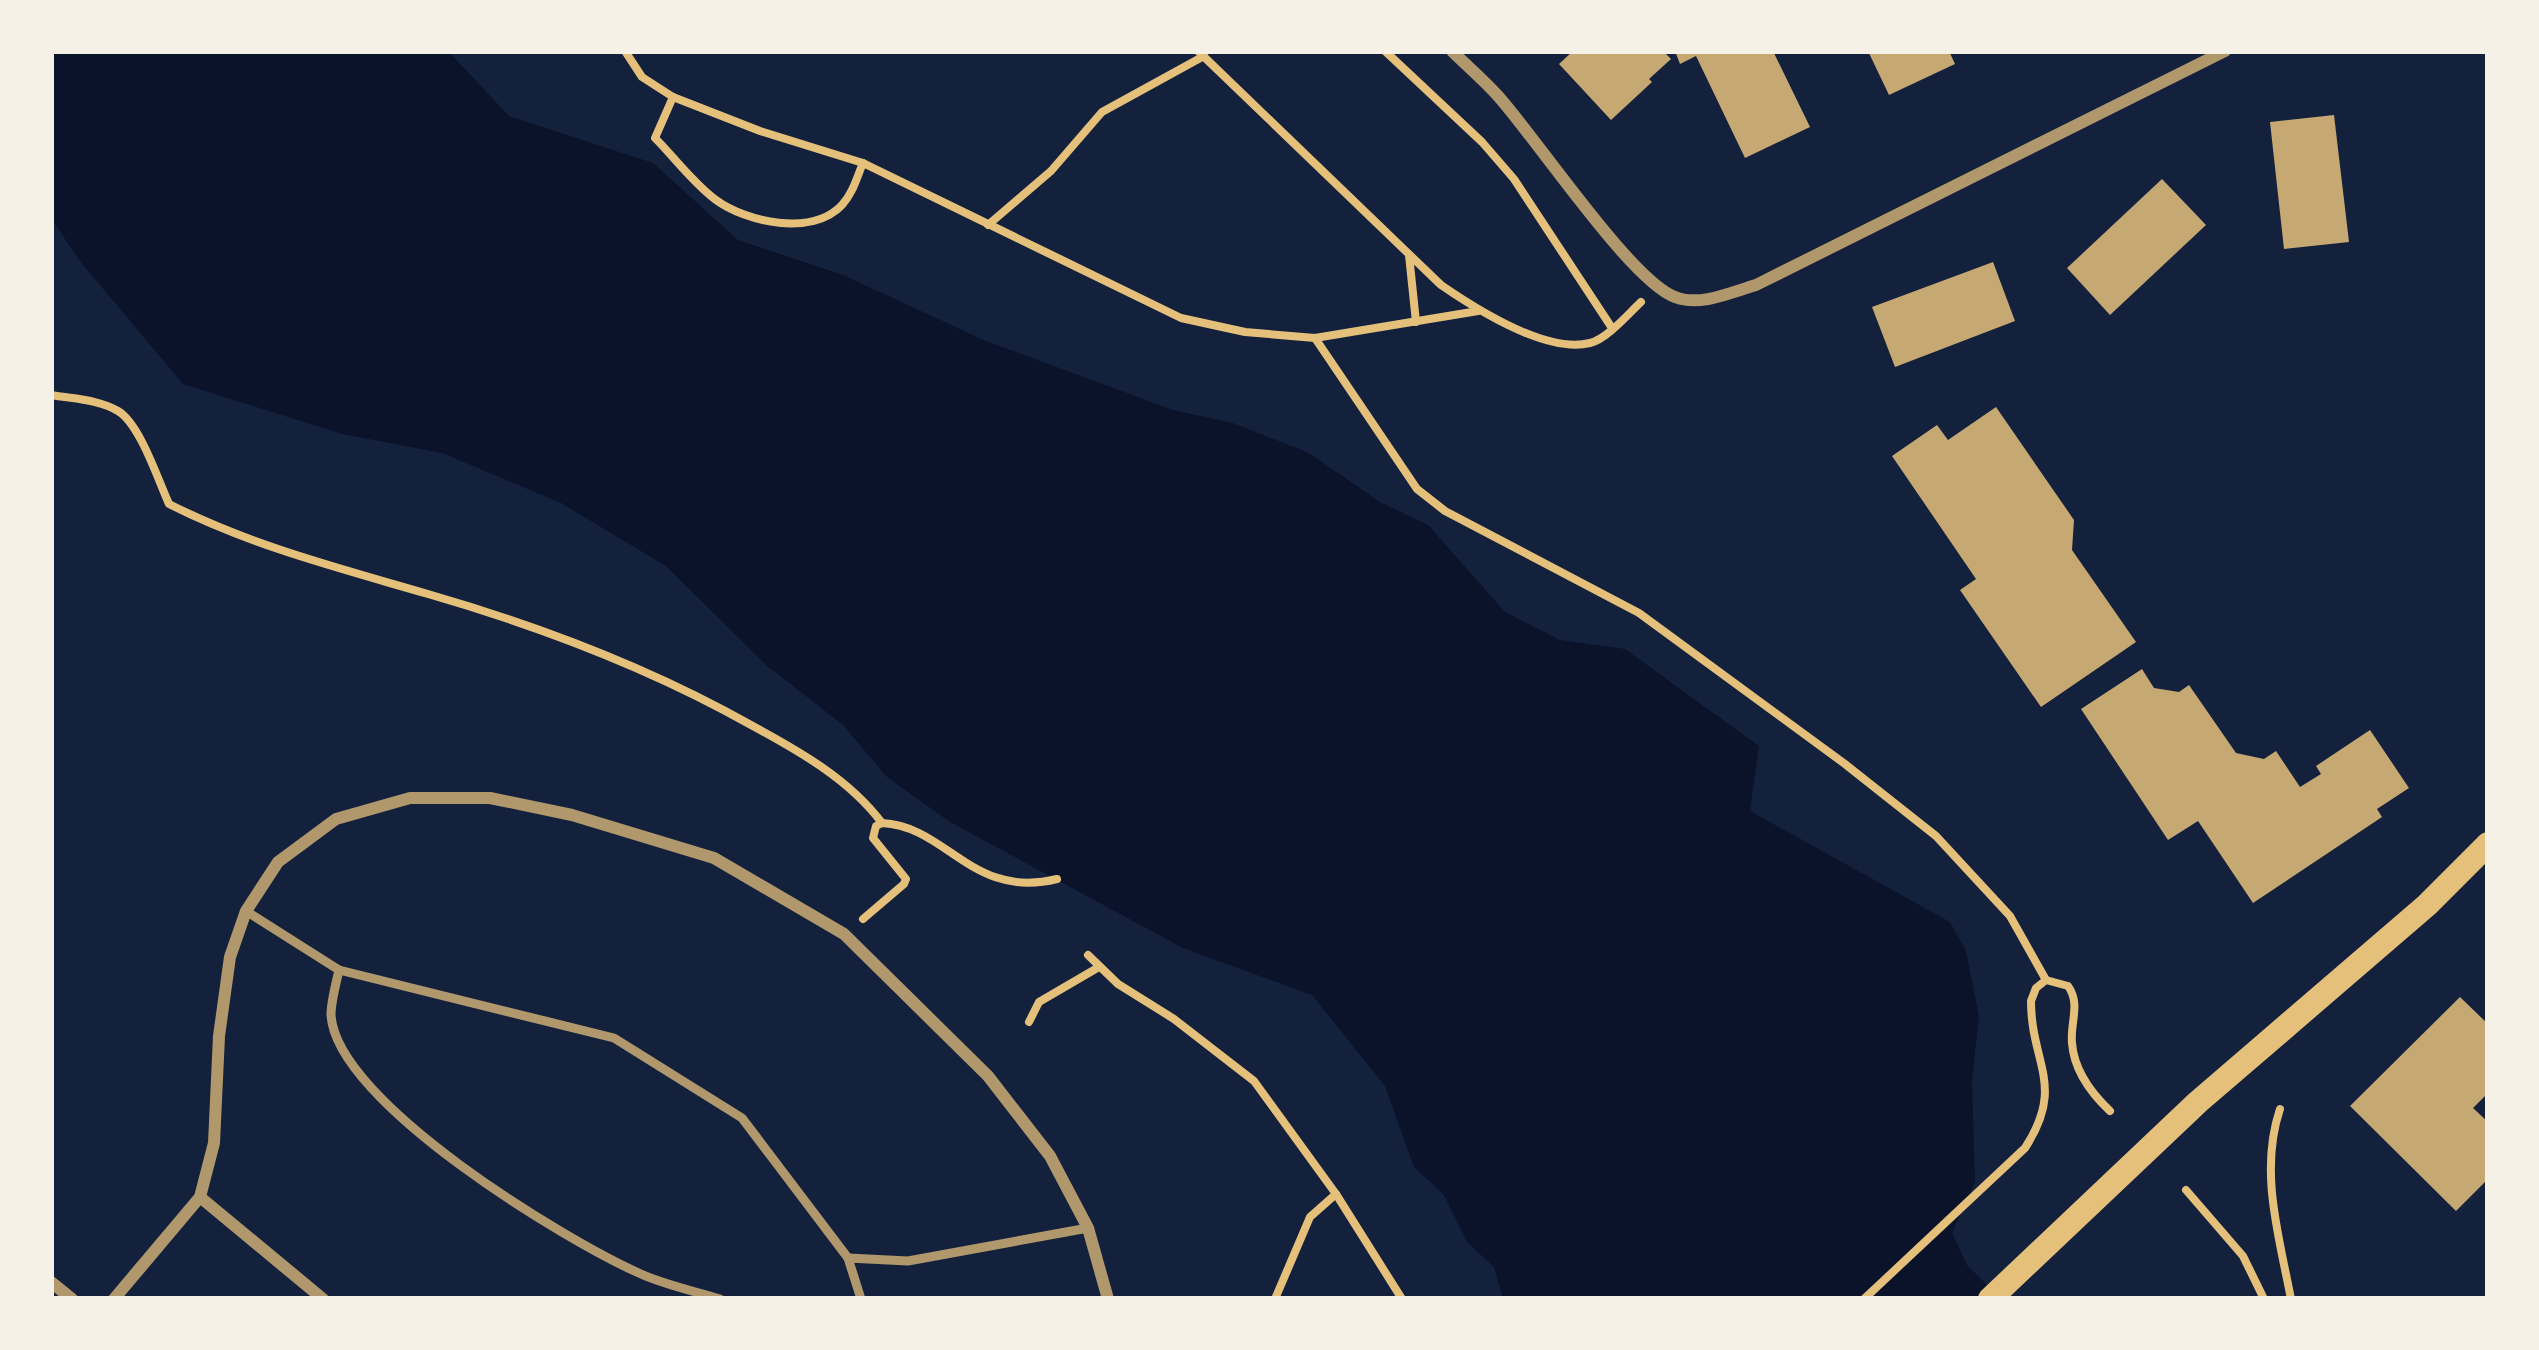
<svg xmlns="http://www.w3.org/2000/svg" width="2539" height="1350" viewBox="0 0 2539 1350" font-family="Manrope,sans-serif">
	<style>
		.water { fill: #0b132b }
		.building { fill: #c6a872 }
		.lines { fill: none; stroke-linecap: round; stroke-linejoin: round }
		.path { stroke: #e5c07b; stroke-width: 8 }
		.service { stroke: #b1986c; stroke-width: 9 }
		.minor { stroke: #b1986c; stroke-width: 12 }
		.secondary { stroke: #e5c07b; stroke-width: 24 }
	</style>
	<rect width="100%" height="100%" fill="#14213d"/>
	<!-- water -->
	<polygon class="water" points="51,51 448,51 509,116 653,163 738,240 843,275 986,341 1173,410 1233,423 1309,453 1380,502 1428,525 1505,612 1560,640 1625,649 1759,746 1750,811 1950,922 1966,951 1979,1016 1972,1082 1975,1182 1952,1233 1967,1265 2001,1299 1503,1299 1494,1267 1467,1242 1444,1195 1414,1167 1385,1086 1312,995 1183,948 950,822 887,777 843,725 766,665 666,566 561,503 442,453 342,434 183,384 79,260 51,218"/>
	<!-- building -->
	<g class="building">
		<polygon points="1573,51 1663,51 1671,59 1649,79 1652,82 1611,120 1559,64"/>
		<polygon points="1675,51 1773,51 1810,127 1745,158 1696,56 1680,64"/>
		<polygon points="1868,51 1949,51 1955,64 1889,95"/>
		<polygon points="2334,115 2349,242 2284,249 2270,122"/>
		<polygon points="2162,179 2206,225 2110,315 2067,268"/>
		<polygon points="1993,262 2015,321 1895,367 1872,307"/>
		<polygon points="1996,407 2074,520 2072,550 2136,642 2041,707 1960,590 1976,579 1892,456 1937,425 1948,440"/>
		<polygon points="2142,669 2154,688 2179,692 2189,685 2236,753 2264,759 2276,751 2300,787 2321,774 2316,766 2370,730 2409,788 2377,809 2382,817 2253,903 2198,821 2168,840 2081,709"/>
		<polygon points="2460,997 2488,1024 2488,1093 2473,1108 2488,1122 2488,1179 2456,1211 2350,1106"/>
	</g>
	<g class="lines">
		<!-- path -->
		<g class="path">
			<polyline points="625,51 642,77 673,97 760,131 863,163 1181,318 1245,332 1315,338 1478,311"/>
			<path d="M1198,51L1441,285C1476,309 1546,354 1590,343C1607,339 1628,314 1641,302"/>
			<polyline points="1385,51 1482,142 1514,179 1612,328"/>
			<path d="M673,97L655,138C675,158 693,183 716,200C746,222 812,237 842,205C853,193 857,177 863,163"/>
			<polyline points="988,225 1051,171 1102,112 1204,56"/>
			<polyline points="1409,255 1416,322"/>
			<polyline points="1315,338 1417,489 1445,511 1639,613 1845,764 1936,836 2010,916 2046,980"/>
			<path d="M51,395C73,399 98,399 118,411C140,424 158,480 169,504C252,546 339,568 428,594C539,626 650,668 751,725C799,751 849,779 882,823"/>
			<path d="M863,919L904,884L906,879L873,838L876,826L882,823C947,826 972,900 1057,879"/>
			<polyline points="1088,955 1118,984 1174,1019 1254,1081 1336,1194 1402,1299"/>
			<polyline points="1029,1022 1039,1002 1099,967"/>
			<path d="M2280,1109C2259,1171 2279,1236 2291,1299"/>
			<polyline points="2186,1190 2243,1256 2264,1299"/>
			<polyline points="1275,1299 1310,1217 1336,1194"/>
			<path d="M1864,1299L2025,1148C2066,1085 2031,1064 2031,1001L2036,988L2046,980L2068,986C2081,1004 2070,1022 2072,1043C2074,1070 2092,1094 2110,1111"/>
		</g>
		<!-- service -->
		<g class="service">
			<path d="M246,911L339,970C336,984 331,1001 331,1015C336,1102 566,1241 641,1274C665,1285 694,1291 720,1299"/>
			<polyline points="339,970 614,1038 742,1118 848,1258 861,1299"/>
			<polyline points="848,1258 908,1261 1088,1228"/>
		</g>
		<!-- minor -->
		<g class="minor">
			<path d="M1452,51C1467,66 1484,80 1498,96C1536,138 1631,281 1675,297C1700,307 1732,292 1756,285L2225,51"/>
			<polyline points="200,1197 323,1299"/>
			<polyline points="51,1282 72,1299"/>
			<polyline points="114,1299 200,1197 214,1143 219,1036 230,957 246,911 278,862 336,819 410,798 490,798 572,815 714,858 844,934 988,1076 1050,1156 1088,1228 1108,1299"/>
		</g>
		<!-- secondary -->
		<polyline class="secondary" points="1990,1299 2198,1102 2427,905 2488,844"/>
	</g>
	<!-- border -->
	<rect width="2539" height="1350" fill="none" stroke="#f6f1e7" stroke-width="108"/>
</svg>
